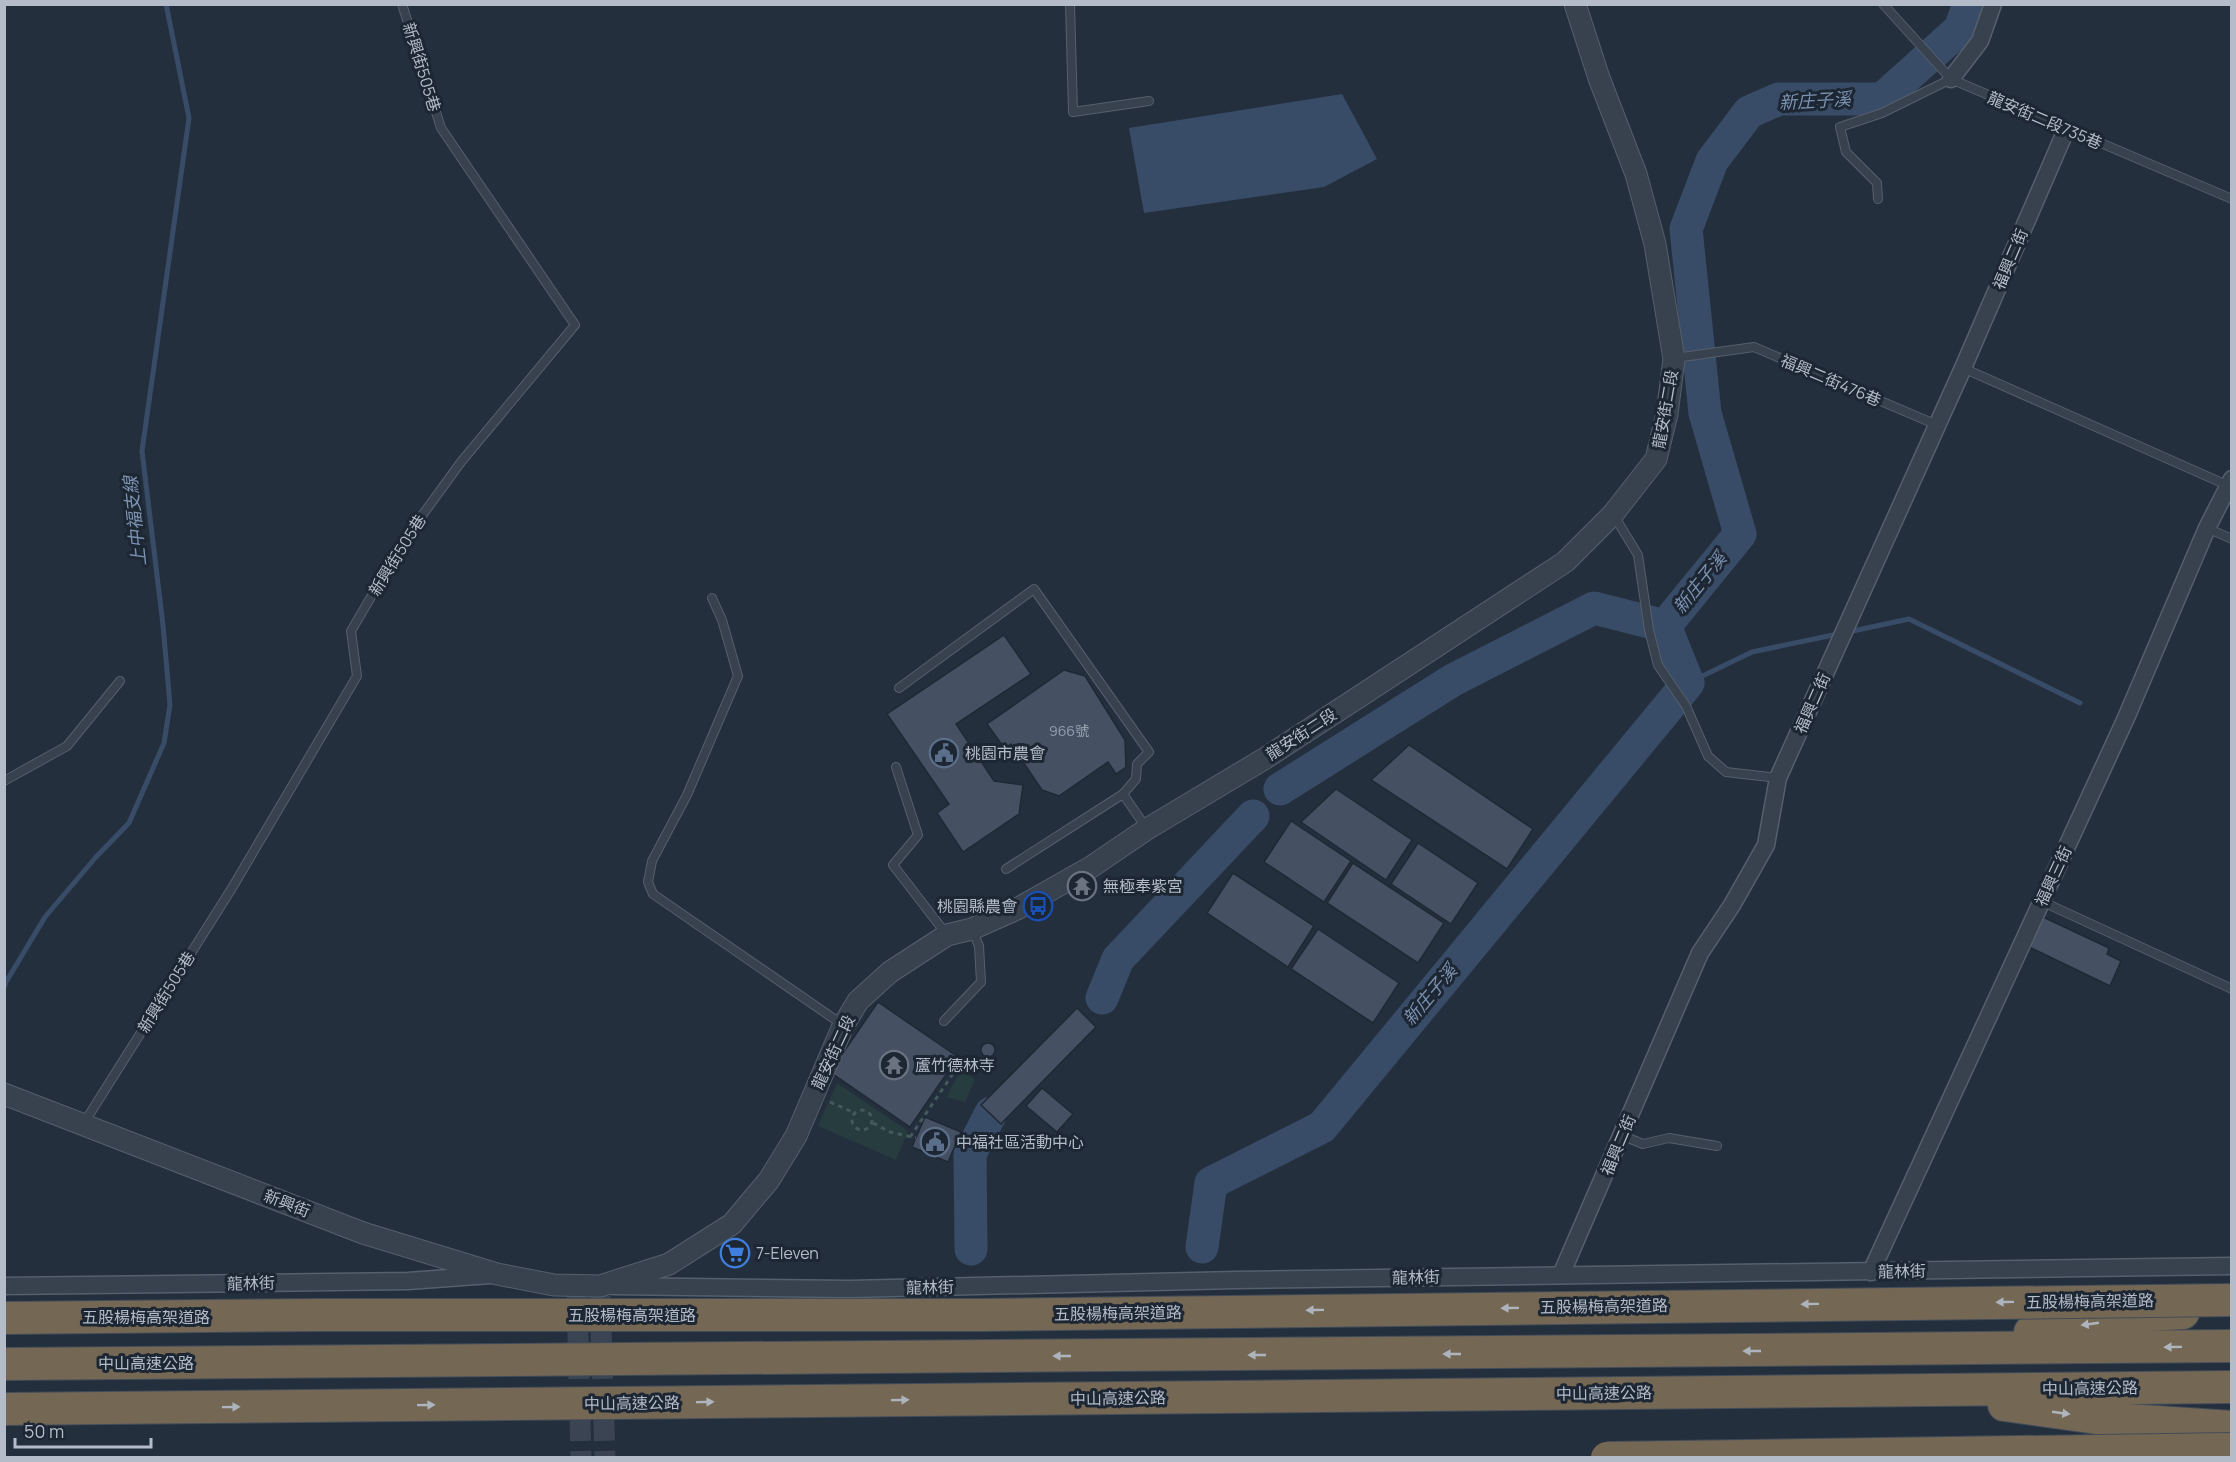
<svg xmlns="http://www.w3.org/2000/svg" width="2236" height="1462" viewBox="0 0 2236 1462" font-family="Manrope,'Noto Sans TC',sans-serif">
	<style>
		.green { fill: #263c3f }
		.water { fill: #394c67 }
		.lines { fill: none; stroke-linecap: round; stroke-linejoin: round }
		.stream { stroke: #394c67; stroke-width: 5 }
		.river { stroke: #394c67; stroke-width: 33 }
		.building { fill: #455162; stroke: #1f2835; stroke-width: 1.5 }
		.tertiary-tunnel { stroke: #3a4453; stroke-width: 21; stroke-dasharray: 21 10; stroke-linecap: butt }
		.service-casing { stroke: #565f6c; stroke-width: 10 }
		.minor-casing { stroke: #565f6c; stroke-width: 19 }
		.tertiary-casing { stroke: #565f6c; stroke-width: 23 }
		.motorway-casing { stroke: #434c59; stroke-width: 34 }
		.path { stroke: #44595c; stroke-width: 3; stroke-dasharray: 4.5 4.5; stroke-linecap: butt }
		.service { stroke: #38414e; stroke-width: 8 }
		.minor { stroke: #38414e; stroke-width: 16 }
		.tertiary { stroke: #38414e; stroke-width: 21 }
		.motorway { stroke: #746855; stroke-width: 32 }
		.motorway-bridge-casing { stroke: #434c59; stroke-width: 34; stroke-linecap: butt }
		.motorway-bridge { stroke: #746855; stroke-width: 32 }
		.oneway { fill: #aeb4bd }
		.labels { text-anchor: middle; stroke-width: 6; stroke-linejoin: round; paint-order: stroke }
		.number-label { font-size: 14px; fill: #98a1af }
		.street-label { font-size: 16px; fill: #b4bcc9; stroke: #1d2633 }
		.poi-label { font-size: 16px; fill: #b4bcc9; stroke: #1d2633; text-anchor: start }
		.water-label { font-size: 18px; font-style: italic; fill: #7c92b1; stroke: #1d2633 }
	</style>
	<rect width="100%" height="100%" fill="#242f3e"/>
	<!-- green -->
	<g class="green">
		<polygon points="961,1070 975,1079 965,1102 946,1097"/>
		<polygon points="837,1083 908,1131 896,1160 818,1126"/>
	</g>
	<!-- water -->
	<polygon class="water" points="1342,94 1377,159 1324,187 1144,213 1129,128"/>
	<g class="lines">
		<!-- stream -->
		<g class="stream">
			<polyline points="1848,632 1909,619 2080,703"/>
			<polyline points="1688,683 1752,652 1838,634"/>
			<polyline points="4,988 6,982 45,917 96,857 129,823 164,743 170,705 163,625 142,451 189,118 166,4"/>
		</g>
		<!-- river -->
		<g class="river">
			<polyline points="1280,789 1453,680 1594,608 1665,626"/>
			<polyline points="1102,998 1118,959 1253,816"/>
			<polyline points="1202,1247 1211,1183 1322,1127 1688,683 1665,626 1740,534 1705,413 1686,229 1712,161 1749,112 1779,99 1882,99 1960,29 1969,4"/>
			<polyline points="971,1249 970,1154 991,1113"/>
		</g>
	</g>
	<!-- building -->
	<g class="building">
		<polygon points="1004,635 1031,674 956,724 994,781 1023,785 1019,814 963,852 937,813 949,804 887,714"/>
		<polygon points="1064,670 1085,676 1125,740 1126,767 1116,774 1108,762 1059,796 1042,790 1011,744 1005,749 987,724"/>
		<polygon points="1409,745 1533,829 1507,869 1371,780"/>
		<polygon points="1336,789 1412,840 1386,880 1301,822"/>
		<polygon points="1291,821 1351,861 1324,902 1264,862"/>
		<polygon points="1418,843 1478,883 1451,924 1391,884"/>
		<polygon points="1353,863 1444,923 1418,963 1327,903"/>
		<polygon points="1233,873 1314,926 1288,967 1207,913"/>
		<polygon points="2043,917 2109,948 2107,954 2121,961 2110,986 2029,947"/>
		<polygon points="1318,929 1399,983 1373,1023 1291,969"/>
		<polygon points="878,1002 958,1057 910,1127 830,1072"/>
		<polygon points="1077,1008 1096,1027 1001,1124 981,1105"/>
		<circle cx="988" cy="1050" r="7"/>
		<polygon points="1042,1088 1073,1114 1057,1132 1026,1106"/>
		<polygon points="925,1117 961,1132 948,1162 912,1147"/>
	</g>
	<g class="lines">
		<!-- tertiary-tunnel -->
		<g class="tertiary-tunnel">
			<polyline points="577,1296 581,1458"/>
			<polyline points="600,1296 605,1458"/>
		</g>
		<!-- service casing -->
		<g class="service-casing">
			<g id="service">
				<polyline points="1070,4 1073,112 1149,101"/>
				<polyline points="1883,4 1951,79 2232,199"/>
				<polyline points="1878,199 1877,183 1846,152 1840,127 1882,113 1951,79"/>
				<polyline points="1675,358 1754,347 1937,425"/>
				<polyline points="1963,368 2229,486"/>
				<polyline points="1613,514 1638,555 1649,630 1658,665 1686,706 1708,756 1726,772 1778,778"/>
				<polyline points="2207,528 2232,539"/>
				<polyline points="712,598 722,620 738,676 687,795 652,861 648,882 653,894 843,1025"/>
				<polyline points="899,688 1034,589 1149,752 1137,764 1136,779 1123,794"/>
				<polyline points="896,767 918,835 893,865 947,935"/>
				<polyline points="4,781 67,746 120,681"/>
				<polyline points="1006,869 1123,794 1147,829"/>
				<polyline points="2041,901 2232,989"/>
				<polyline points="944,1021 981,982 979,946 972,929"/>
				<polyline points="84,1123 232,888 357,676 351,631 405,539 461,462 575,325 441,128 402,4"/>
				<polyline points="1623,1136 1643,1144 1669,1138 1717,1146"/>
			</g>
		</g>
		<!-- minor casing -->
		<g class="minor-casing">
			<g id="minor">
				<polyline points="1951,79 1980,41 1993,4"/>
				<polyline points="1871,1272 2126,718 2207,528 2232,479"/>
				<polyline points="1561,1275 1700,953 1732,905 1766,845 1778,778 1963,368 2066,130"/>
				<polyline points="4,1286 408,1281 490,1275"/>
				<polyline points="613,1286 850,1289 1236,1280 2232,1266"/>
			</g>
		</g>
		<!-- tertiary casing -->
		<g class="tertiary-casing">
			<polyline id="tertiary" points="4,1094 363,1233 497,1274 554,1285 600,1286 669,1264 732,1224 769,1180 796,1136 843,1026 858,1001 890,972 947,935 972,929 1017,909 1091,867 1147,829 1264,759 1565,562 1613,514 1656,459 1667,414 1674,359 1655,244 1636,174 1599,78 1575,4"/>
		</g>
		<!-- motorway casing -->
		<g class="motorway-casing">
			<g id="motorway">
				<polyline points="2030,1332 2150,1315 2183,1313"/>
				<polyline points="4,1364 2232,1346"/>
				<polyline points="2004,1405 2097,1418 2232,1427"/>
				<polyline points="4,1409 2232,1387"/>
			</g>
		</g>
		<!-- path -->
		<g class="path">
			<polyline points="830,1102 855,1113"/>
			<circle cx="862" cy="1120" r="10"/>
			<polyline points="873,1123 890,1132 916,1138"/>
			<polyline points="910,1137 965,1056"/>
		</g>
		<!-- service -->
		<use href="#service" class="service"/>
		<!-- minor -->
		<use href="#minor" class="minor"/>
		<!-- tertiary -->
		<use href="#tertiary" class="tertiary"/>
		<!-- motorway -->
		<use href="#motorway" class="motorway"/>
		<!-- motorway-bridge casing -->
		<g class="motorway-bridge-casing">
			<g id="motorway-bridge">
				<polyline points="4,1318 318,1315 982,1315 2232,1300"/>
				<polyline points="1607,1458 2232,1449"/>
			</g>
		</g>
		<!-- motorway-bridge -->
		<use href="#motorway-bridge" class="motorway-bridge"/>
	</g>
	<!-- one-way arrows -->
	<defs><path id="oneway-solid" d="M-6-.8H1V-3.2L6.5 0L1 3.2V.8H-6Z" transform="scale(1.5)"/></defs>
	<g class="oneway">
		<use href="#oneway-solid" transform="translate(2005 1302) rotate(179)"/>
		<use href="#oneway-solid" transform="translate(1810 1304) rotate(179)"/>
		<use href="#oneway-solid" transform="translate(1510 1308) rotate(179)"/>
		<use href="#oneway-solid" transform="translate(1315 1310) rotate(179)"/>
		<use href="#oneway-solid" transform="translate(2090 1324) rotate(172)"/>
		<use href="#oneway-solid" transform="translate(2173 1347) rotate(179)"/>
		<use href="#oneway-solid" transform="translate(1752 1351) rotate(180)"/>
		<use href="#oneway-solid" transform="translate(1452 1354) rotate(180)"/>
		<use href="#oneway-solid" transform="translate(1257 1355) rotate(180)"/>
		<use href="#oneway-solid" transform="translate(1062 1356) rotate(180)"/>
		<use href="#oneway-solid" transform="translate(900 1400) rotate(-1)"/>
		<use href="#oneway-solid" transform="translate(705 1402) rotate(-1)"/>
		<use href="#oneway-solid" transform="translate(426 1405) rotate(-1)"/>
		<use href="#oneway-solid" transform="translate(231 1407) rotate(-1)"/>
		<use href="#oneway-solid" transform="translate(2061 1413) rotate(8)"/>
	</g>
	<!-- icons -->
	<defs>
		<g id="civic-ring" transform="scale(1.5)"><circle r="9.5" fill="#1d2633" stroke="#5c6f8a" stroke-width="1.5"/><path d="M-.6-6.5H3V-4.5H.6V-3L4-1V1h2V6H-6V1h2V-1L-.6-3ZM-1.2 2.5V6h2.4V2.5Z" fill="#5c6f8a"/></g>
		<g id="temple-ring" transform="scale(1.5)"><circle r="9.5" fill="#1d2633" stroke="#6b7280" stroke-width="1.5"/><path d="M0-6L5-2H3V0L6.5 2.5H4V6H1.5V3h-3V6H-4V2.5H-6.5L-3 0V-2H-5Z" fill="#6b7280"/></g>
		<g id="bus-ring" transform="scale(1.5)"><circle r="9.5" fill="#1d2633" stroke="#1a4fb4" stroke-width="1.5"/><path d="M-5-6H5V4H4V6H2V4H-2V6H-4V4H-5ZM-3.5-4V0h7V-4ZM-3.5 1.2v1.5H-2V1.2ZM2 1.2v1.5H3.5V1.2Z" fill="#1a4fb4"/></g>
		<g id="supermarket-ring" transform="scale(1.5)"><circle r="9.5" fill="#1d2633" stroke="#3f7fe0" stroke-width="1.5"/><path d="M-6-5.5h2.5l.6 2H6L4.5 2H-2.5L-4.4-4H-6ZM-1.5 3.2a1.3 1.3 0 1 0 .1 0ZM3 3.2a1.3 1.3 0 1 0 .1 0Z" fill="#3f7fe0"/></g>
	</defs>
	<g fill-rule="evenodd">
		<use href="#civic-ring" x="944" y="753"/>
		<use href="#temple-ring" x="1082" y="886"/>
		<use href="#bus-ring" x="1038" y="906"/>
		<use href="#temple-ring" x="894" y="1065"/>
		<use href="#civic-ring" x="935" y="1142"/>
		<use href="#supermarket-ring" x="735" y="1253"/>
	</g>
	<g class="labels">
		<!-- number labels -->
		<g class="number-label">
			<text x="1069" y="736">966號</text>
		</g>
		<!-- street labels -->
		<g class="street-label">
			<text transform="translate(422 67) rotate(73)" y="6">新興街505巷</text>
			<text transform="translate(2045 120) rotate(23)" y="6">龍安街二段735巷</text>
			<text transform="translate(2010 259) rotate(-67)" y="6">福興二街</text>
			<text transform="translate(1831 380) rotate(23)" y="6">福興二街476巷</text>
			<text transform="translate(1665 409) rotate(-80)" y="6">龍安街二段</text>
			<text transform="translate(397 555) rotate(-58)" y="6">新興街505巷</text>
			<text transform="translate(1812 703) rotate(-66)" y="6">福興二街</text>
			<text transform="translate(1301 734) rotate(-33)" y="6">龍安街二段</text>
			<text transform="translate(2053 876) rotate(-65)" y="6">福興三街</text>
			<text transform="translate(166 992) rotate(-58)" y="6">新興街505巷</text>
			<text transform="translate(833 1052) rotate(-65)" y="6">龍安街二段</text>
			<text transform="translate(1618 1145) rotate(-67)" y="6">福興二街</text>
			<text transform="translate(287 1203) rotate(21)" y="6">新興街</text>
			<text transform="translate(1902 1271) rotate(-1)" y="6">龍林街</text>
			<text transform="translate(1416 1277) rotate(-1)" y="6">龍林街</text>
			<text transform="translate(251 1283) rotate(-1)" y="6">龍林街</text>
			<text transform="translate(930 1287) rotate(-1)" y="6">龍林街</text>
			<text transform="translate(2090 1301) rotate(-1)" y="6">五股楊梅高架道路</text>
			<text transform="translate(1604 1306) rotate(-1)" y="6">五股楊梅高架道路</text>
			<text transform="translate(1118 1313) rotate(-1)" y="6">五股楊梅高架道路</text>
			<text x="632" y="1321">五股楊梅高架道路</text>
			<text x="146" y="1323">五股楊梅高架道路</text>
			<text x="146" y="1369">中山高速公路</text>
			<text transform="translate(2090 1388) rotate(-1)" y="6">中山高速公路</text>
			<text transform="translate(1604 1393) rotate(-1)" y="6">中山高速公路</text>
			<text transform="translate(1118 1398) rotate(-1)" y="6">中山高速公路</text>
			<text transform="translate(632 1403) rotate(-1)" y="6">中山高速公路</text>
		</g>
		<!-- poi labels -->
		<g class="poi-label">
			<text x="965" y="759">桃園市農會</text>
			<text x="1103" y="892">無極奉紫宮</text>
			<text x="1017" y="912" text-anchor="end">桃園縣農會</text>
			<text x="915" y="1071">蘆竹德林寺</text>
			<text x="956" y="1148">中福社區活動中心</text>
			<text x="756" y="1259">7-Eleven</text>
		</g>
		<!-- water labels -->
		<g class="water-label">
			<text transform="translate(1815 101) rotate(-3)" y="6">新庄子溪</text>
			<text transform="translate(135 521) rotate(-96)" y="6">上中福支線</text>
			<text transform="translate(1700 583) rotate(-51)" y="6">新庄子溪</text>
			<text transform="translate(1430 995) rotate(-50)" y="6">新庄子溪</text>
		</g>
	</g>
	<!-- border -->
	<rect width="2236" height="1462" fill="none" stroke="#b4bcc9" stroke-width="12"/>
	<!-- scale -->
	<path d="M15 1438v9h136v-9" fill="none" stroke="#b4bcc9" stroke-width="3"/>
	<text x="24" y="1438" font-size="18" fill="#b4bcc9" stroke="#1d2633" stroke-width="4.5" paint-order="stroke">50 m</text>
</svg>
